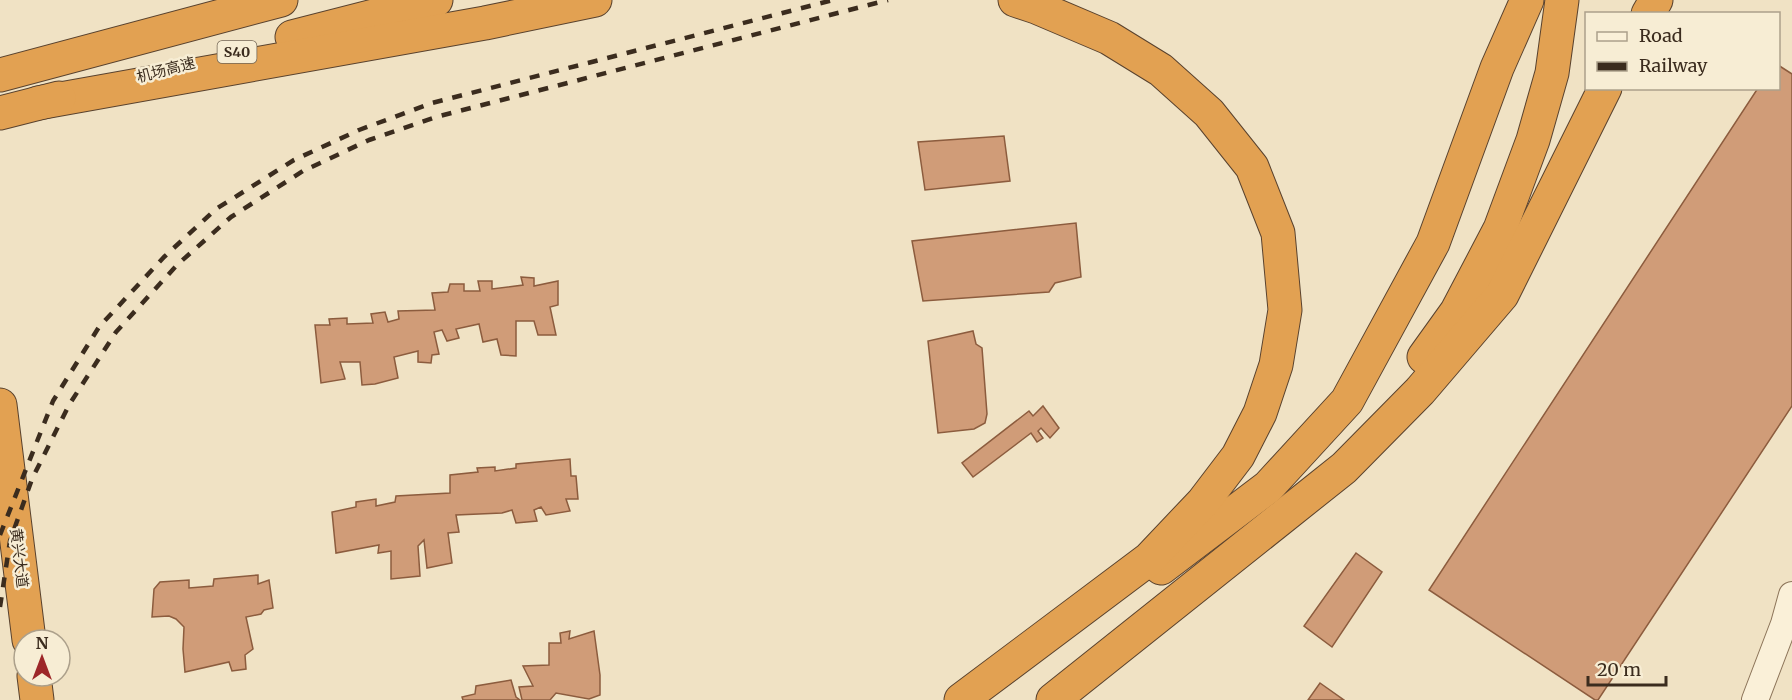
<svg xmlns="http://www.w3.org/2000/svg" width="1792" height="700" viewBox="0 0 1792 700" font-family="Merriweather,'Noto Sans SC',serif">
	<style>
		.building { fill: #d09c78; stroke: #8c5c3e; stroke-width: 1.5 }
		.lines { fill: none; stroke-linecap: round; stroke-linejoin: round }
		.minor-casing { stroke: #8c7459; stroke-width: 28 }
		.highway-casing { stroke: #59422e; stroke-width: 35 }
		.minor { stroke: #faf0d8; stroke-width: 26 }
		.highway { stroke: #e2a152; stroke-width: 33 }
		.rail { stroke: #3b2c1e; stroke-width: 4.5; stroke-dasharray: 10 10; stroke-linecap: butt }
		.labels { text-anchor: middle; stroke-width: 5; stroke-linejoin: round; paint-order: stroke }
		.shield { fill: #f7edd4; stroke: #736655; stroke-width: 1.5 }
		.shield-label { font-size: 14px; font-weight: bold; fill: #3b2c1e }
		.street-label { font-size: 15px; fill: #3b2c1e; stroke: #f7edd4 }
	</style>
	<rect width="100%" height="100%" fill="#f0e2c4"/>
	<!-- building -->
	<g class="building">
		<polygon points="1778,65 1792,74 1792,406 1598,700 1595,700 1429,590 1758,88 1778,88"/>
		<polygon points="1004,136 1010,181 925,190 918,142"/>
		<polygon points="1076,223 1081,277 1055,283 1049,292 923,301 912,241"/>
		<polygon points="521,277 534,278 534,286 558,281 558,305 550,307 556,335 538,335 534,321 516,321 516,356 501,355 497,339 483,342 479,324 456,329 459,338 447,341 442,330 434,332 439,354 432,355 431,363 418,362 418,351 394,357 398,378 375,384 362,385 360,362 340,362 345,379 321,383 315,325 330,325 329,319 347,318 347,324 373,323 371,314 385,312 388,322 399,319 398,311 435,310 432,293 448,292 450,284 464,284 464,291 480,291 478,281 492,281 492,289 523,285"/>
		<polygon points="973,331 976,344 982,348 987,414 985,423 974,429 938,433 928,341"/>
		<polygon points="1043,406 1059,428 1050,438 1041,428 1038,431 1043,438 1037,442 1031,433 973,477 962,463 1029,411 1033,416"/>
		<polygon points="570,459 571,476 576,476 578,499 566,499 570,511 546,515 541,507 534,510 537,521 516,523 512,510 502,513 456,515 459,532 448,533 452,563 427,568 424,540 418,546 420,576 391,579 391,551 378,553 379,545 336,553 332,512 356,507 356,502 376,499 376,506 395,502 396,496 450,493 450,475 478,472 477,468 495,467 495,471 516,468 516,464"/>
		<polygon points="1356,553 1382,572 1332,647 1304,626"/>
		<polygon points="258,575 258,584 269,580 273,608 264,610 261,614 246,617 253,649 245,655 246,669 232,671 229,662 185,672 183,649 184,627 176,619 169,616 152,617 154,589 160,582 189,580 189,588 213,586 214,579"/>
		<polygon points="570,631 569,639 594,631 600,675 600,695 589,699 556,693 550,700 522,700 519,687 533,686 523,666 549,665 549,643 561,643 560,633"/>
		<polygon points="511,680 516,697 520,700 463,700 462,697 475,694 476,686"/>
		<polygon points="1320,683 1344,700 1308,700"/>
	</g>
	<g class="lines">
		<!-- minor casing -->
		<g class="minor-casing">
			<polyline id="minor" points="1755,700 1784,624 1792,595"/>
		</g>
		<!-- highway casing -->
		<g class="highway-casing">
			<g id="highway">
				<polyline points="1648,14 1656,0"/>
				<polyline points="292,37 436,0"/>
				<polyline points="0,75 281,0"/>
				<polyline points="38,103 485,23 595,0"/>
				<polyline points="0,113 59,98"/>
				<polyline points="1424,357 1457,311 1500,229 1533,140 1552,73 1562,0"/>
				<polyline points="0,405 29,640"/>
				<polyline points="1161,568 1268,487 1347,401 1433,243 1497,68 1527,0"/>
				<polyline points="34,676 37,700"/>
				<polyline points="961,700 1149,559 1203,502 1238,456 1260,413 1276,365 1285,310 1278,233 1252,167 1209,113 1161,70 1109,38 1036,7 1015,0"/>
				<polyline points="1053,700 1344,468 1420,391 1502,295 1605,88"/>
			</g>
		</g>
		<!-- minor -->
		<use href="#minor" class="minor"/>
		<!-- highway -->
		<use href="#highway" class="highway"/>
		<!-- rail -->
		<g class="rail">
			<polyline points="0,535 53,401 99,327 164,257 216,209 294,160 359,130 432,103 833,0"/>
			<polyline points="0,607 10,541 32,479 69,405 116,332 177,265 231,217 303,171 369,140 436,117 888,0"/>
		</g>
	</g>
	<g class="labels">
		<!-- shield labels -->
		<rect class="shield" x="217.5" y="41" width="39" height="22" rx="4.5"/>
		<g class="shield-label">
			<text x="237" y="57">S40</text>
		</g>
		<!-- street labels -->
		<g class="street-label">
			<text transform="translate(166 70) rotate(-15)" y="5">机场高速</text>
			<text transform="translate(19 558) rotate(83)" y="5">黄兴大道</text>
		</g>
	</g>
	<!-- legend -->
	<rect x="1585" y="12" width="195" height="78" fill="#f7edd4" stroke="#aca08b" stroke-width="1.5"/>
	<rect x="1597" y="32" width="30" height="9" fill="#faf0d8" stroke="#aca08b" stroke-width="1.5"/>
	<text x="1639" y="42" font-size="18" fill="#3b2c1e">Road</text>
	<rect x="1597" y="62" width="30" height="9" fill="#3b2c1e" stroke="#aca08b" stroke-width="1.5"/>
	<text x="1639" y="72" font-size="18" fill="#3b2c1e">Railway</text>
	<!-- north arrow -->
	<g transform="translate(42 658)"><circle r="28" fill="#f7edd4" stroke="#aca08b" stroke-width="1.5"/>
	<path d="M0-4.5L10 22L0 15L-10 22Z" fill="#9d2729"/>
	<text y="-9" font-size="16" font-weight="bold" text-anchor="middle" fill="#3b2c1e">N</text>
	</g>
	<!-- scale -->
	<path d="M1588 676v9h78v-9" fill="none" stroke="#3b2c1e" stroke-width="3"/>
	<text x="1597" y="676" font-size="18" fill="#3b2c1e" stroke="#f7edd4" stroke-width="4.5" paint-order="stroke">20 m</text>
</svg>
